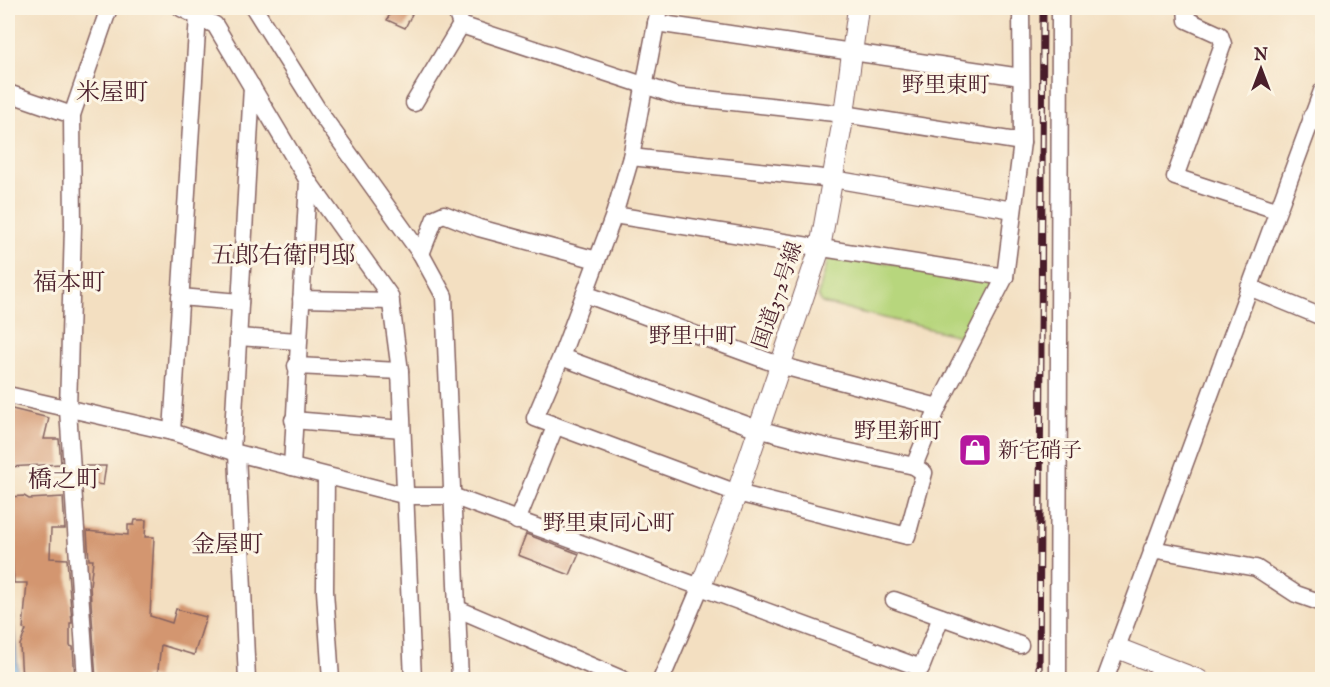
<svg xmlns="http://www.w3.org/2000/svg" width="1330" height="687" viewBox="0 0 1330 687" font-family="'IM FELL English','Noto Serif JP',serif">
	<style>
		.green { fill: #b7d67d; stroke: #807a54; stroke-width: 1.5 }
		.water { fill: #73b1e6; stroke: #5e6888; stroke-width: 1.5 }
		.building { fill: #d39670 }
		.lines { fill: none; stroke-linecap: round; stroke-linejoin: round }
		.minor-casing { stroke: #856260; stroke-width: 19 }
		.tertiary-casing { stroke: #856260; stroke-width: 22 }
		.minor { stroke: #fff; stroke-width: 16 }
		.tertiary { stroke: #fff; stroke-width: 20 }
		.rail-casing { stroke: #4a1f2b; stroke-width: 7 }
		.rail { stroke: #fcf5e5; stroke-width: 4.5; stroke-dasharray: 14; stroke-linecap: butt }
		.labels { text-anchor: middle; stroke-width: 6; stroke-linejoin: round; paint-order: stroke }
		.street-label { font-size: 21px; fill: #4a1f2b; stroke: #fcf5e5 }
		.poi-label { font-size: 21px; fill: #4a1f2b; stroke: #fcf5e5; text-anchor: start }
		.neighbourhood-label { font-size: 22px; fill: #4a1f2b; stroke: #fcf5e5 }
		.quarter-label { font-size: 24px; fill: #4a1f2b; stroke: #fcf5e5 }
	</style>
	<rect width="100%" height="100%" fill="#fcf5e5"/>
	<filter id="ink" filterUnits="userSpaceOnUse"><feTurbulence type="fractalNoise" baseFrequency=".0167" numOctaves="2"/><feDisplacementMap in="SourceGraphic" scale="12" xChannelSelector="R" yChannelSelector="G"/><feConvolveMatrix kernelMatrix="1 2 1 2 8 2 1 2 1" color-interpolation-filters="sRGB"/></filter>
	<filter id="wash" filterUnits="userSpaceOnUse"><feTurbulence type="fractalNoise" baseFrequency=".008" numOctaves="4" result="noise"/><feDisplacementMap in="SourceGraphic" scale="24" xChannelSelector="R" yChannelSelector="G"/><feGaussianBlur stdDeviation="1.35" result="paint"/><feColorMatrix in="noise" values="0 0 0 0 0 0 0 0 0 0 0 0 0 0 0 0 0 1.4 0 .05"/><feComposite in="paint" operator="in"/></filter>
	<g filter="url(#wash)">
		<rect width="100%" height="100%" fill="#f3dfc1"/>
		<!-- green -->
		<polygon class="green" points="837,256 987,276 990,283 966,333 959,336 822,303 818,295 828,260"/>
		<!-- water -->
		<polygon class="water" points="8,572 19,679 8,679"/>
		<g id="blocks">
			<!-- building -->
			<g class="building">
				<polygon points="393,8 412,14 405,28 387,20"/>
				<polygon points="8,408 49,418 44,439 59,439 61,464 8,467"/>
				<polygon points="82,466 106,466 103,485 83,482"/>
				<polygon points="24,496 29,499 63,497 65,529 51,529 50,558 67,559 72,623 70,623 70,646 73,647 75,680 22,680 20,645 26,630 23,629 27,583 14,583 12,553 9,553 10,518 8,518 8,497"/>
				<polygon points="135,520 146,520 145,537 154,537 150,616 172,623 176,609 206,617 194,655 161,645 157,678 144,676 144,680 96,680 90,586 93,560 89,560 87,531 128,535 128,525 134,525"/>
				<polygon points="526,534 579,554 570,575 518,555"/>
			</g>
		</g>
	</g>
	<g filter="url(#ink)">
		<use href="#blocks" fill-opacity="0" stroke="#856260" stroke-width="1.5"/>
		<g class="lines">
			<!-- minor casing -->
			<g class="minor-casing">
				<g id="minor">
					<polyline points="181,8 215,25 308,181 390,296 400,371 413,680"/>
					<polyline points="254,8 320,113 421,254 444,296 460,680"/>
					<polyline points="659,8 631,157 614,215 561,357 535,418 737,493 907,536 924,473 914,466 938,407 1005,277 1022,142 1021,8"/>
					<polyline points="1186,8 1187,20 1220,35 1223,44 1175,177 1276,210"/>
					<polyline points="656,23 1021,77"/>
					<polyline points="461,25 677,96 844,114 1022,142"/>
					<polyline points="8,93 72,115"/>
					<polyline points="414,103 461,25 455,8"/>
					<polyline points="631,157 833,179 1013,210"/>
					<polyline points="614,215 1005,277"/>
					<polyline points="421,254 435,218 444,214 479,228 597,260"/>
					<polyline points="1249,287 1322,317"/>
					<polyline points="585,294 779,365 938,407"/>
					<polyline points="180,297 240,302"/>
					<polyline points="301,299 391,301"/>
					<polyline points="238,337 298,341"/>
					<polyline points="561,357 758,429 814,444 914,466"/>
					<polyline points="296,366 400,371"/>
					<polyline points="8,395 172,432 237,453 407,496 452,496 921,668 941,617"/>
					<polyline points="293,420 402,429"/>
					<polyline points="172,432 198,15"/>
					<polyline points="232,451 252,86"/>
					<polyline points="237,453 247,680"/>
					<polyline points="292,467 308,181"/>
					<polyline points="326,476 325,591 331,680"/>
					<polyline points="517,521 555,427"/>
					<polyline points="1152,549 1256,568 1296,594 1322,603"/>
					<polyline points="894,600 1020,645"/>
					<polyline points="458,609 624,680"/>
					<polyline points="86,680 68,410 73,226 72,115 109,8"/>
					<polyline points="661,680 700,588"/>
					<polyline points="1058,680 1060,8"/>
					<polyline points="1105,680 1322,91"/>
				</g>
			</g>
			<!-- tertiary casing -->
			<g class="tertiary-casing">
				<g id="tertiary">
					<polyline points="1313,117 1322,122"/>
					<polyline points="700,588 737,493 820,248 844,114 858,8"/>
					<polyline points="1117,648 1199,680"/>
				</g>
			</g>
			<!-- minor -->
			<use href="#minor" class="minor"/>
			<!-- tertiary -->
			<use href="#tertiary" class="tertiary"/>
			<!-- rail casing -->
			<g class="rail-casing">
				<polyline id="rail" points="1039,680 1043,8"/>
			</g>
			<!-- rail -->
			<use href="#rail" class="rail"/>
		</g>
	</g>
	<!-- icons -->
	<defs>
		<g id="shop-square" transform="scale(1.725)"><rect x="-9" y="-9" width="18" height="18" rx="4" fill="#b5179e" stroke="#fcf5e5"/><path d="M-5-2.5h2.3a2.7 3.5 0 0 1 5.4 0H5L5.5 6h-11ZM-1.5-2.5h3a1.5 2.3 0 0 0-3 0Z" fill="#fff"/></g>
	</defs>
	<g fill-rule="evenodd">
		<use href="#shop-square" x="975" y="450"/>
	</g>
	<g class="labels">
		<!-- street labels -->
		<g class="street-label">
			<text transform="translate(777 295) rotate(-71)" y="7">国道372号線</text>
		</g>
		<!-- poi labels -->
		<g class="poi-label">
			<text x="998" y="457">新宅硝子</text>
		</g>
		<!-- neighbourhood labels -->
		<g class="neighbourhood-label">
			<text x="946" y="92">野里東町</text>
			<text x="693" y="343">野里中町</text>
			<text x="898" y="438">野里新町</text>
			<text x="609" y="530">野里東同心町</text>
		</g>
		<!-- quarter labels -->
		<g class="quarter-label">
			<text x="112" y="100">米屋町</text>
			<text x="283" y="263">五郎右衛門邸</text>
			<text x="69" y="290">福本町</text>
			<text x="64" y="487">橋之町</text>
			<text x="227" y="552">金屋町</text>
		</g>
	</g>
	<!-- margin -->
	<rect width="1330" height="687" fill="none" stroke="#fcf5e5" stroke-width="30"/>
	<!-- north arrow -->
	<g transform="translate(1261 69)" stroke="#fcf5e5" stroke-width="4.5" paint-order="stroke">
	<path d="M0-4.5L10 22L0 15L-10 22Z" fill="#4a1f2b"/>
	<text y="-9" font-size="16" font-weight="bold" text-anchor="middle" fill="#4a1f2b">N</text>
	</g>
</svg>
